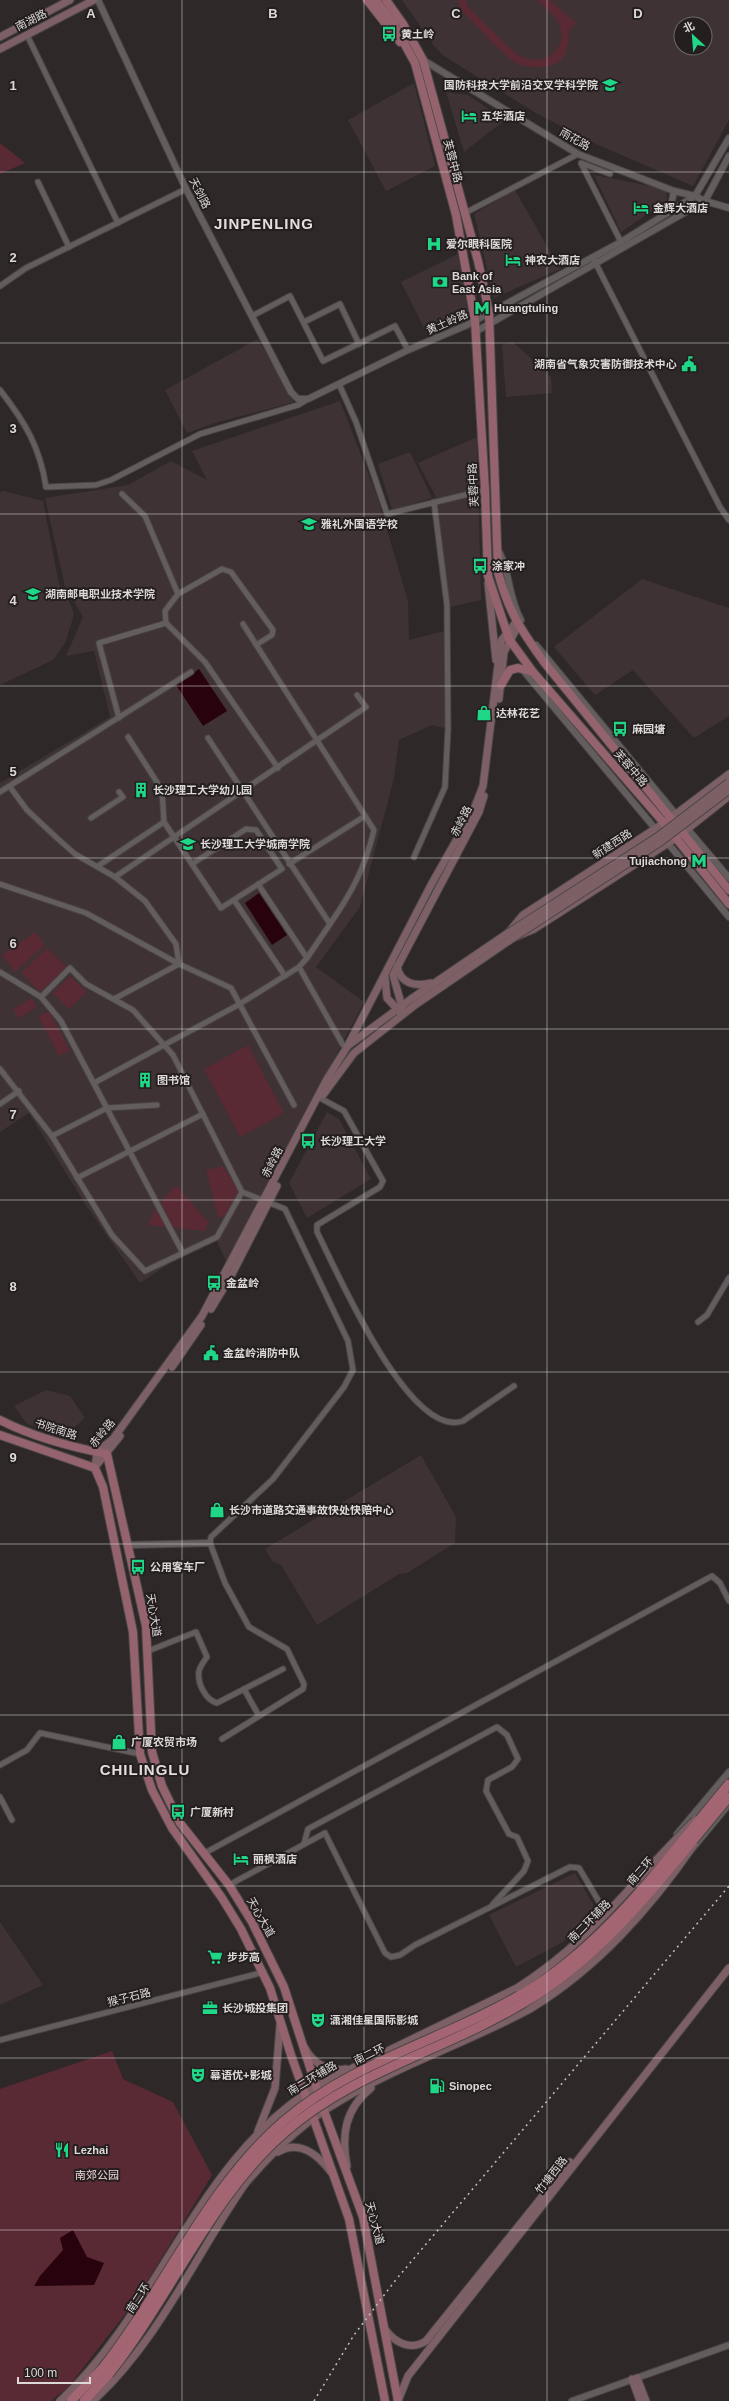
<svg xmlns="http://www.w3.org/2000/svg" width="729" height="2401" viewBox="0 0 729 2401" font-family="Helvetica,'Noto Sans SC',sans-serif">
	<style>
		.built { fill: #3e3234; fill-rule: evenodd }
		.green { fill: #592934 }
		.water { fill: #28020d }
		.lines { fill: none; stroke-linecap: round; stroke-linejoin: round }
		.minor-casing { stroke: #4a4546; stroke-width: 7 }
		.tertiary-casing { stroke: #4a4546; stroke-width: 8 }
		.secondary-casing { stroke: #4a4546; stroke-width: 9 }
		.primary-casing { stroke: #4a4546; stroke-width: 10 }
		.trunk-casing { stroke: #4a4546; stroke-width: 11 }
		.minor { stroke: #645d5e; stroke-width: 5 }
		.tertiary { stroke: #645d5e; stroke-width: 6 }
		.secondary { stroke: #7c6066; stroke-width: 7 }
		.primary { stroke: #94636d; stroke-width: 8 }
		.trunk { stroke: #a46572; stroke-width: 9 }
		.rail { stroke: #c3bebf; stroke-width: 1.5; stroke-dasharray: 2 4; stroke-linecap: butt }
		.secondary-bridge-casing { stroke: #4a4546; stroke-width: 9; stroke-linecap: butt }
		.trunk-bridge-casing { stroke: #4a4546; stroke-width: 11; stroke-linecap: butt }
		.secondary-bridge { stroke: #7c6066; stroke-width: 7 }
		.trunk-bridge { stroke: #a46572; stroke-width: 9 }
		.grid { fill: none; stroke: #ddd9d9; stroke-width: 1; stroke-opacity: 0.55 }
		.labels { text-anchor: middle; stroke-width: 4; stroke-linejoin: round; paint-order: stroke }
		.street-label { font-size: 11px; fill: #ddd9d9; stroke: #241e1f }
		.poi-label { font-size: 11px; font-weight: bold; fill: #ddd9d9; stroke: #241e1f; text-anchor: start }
		.park-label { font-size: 11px; fill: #f2d8dc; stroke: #241e1f }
		.district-label { font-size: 15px; font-weight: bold; letter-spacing: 1px; fill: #e5ddde; stroke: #241e1f }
		.grid-label { font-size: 13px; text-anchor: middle; font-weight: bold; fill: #ddd9d9; stroke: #241e1f; stroke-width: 4; stroke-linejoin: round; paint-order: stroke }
	</style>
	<rect width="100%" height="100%" fill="#2e2829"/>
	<!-- built -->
	<g class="built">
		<path d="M402,0H729V120L693,186L587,140L536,113L444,56L435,47ZM681,24H705V48H681Z"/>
		<polygon points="414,83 435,166 386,191 348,120"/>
		<polygon points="446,92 468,95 505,120 464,152"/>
		<polygon points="594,175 666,189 667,201 621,232"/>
		<polygon points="515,190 560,269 494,298 474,214"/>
		<polygon points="458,254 468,312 426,332 401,282"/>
		<polygon points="258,339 294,402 215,423 187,433 165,390"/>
		<polygon points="513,342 551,377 552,393 506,397 502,345"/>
		<polygon points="340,401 377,496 408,601 409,640 448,630 448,729 432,725 399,740 394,778 360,907 316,967 364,1002 227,1263 217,1241 169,1264 140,1283 85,1204 29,1113 0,1132 0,783 110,717 94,651 66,656 83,617 65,586 45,498 128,485 171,461 207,480 192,451"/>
		<polygon points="477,437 481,600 450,607 435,495 418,463"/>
		<polygon points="410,452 432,498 392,510 378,464"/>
		<polygon points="4,491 43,501 59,584 71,605 74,615 65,643 53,660 0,685 0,492"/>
		<polygon points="642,579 729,608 729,716 694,738 633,670 595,695 554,647"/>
		<polygon points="327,1112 339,1119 371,1179 307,1218 289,1183"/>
		<polygon points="46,1390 70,1396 85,1418 67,1434 27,1424 14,1406"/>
		<polygon points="421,1455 456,1517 455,1543 407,1573 399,1574 317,1625 281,1565 273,1562 265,1549"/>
		<polygon points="575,1873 597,1911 563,1942 516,1967 489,1915"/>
		<polygon points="0,1922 43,1985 0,2005"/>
	</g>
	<!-- green -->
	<g class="green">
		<path d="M458,0H466L468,7C477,15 514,54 522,57C546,67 571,47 558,22C554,14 543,6 536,0H550L576,23L569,30C569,54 563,68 537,67C531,67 522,66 516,63C498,51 477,26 461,10Z"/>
		<polygon points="0,143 25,163 0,174"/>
		<polygon points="35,932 45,945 15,972 2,955"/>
		<polygon points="47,948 67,967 40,992 21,973"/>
		<polygon points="70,976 87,992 69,1009 53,993"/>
		<polygon points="32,998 37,1007 18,1018 13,1009"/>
		<polygon points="49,1011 70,1050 59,1056 38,1016"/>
		<polygon points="248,1045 284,1113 240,1137 204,1069"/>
		<polygon points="223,1166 239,1192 226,1217 218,1217 206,1170"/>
		<polygon points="176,1185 208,1222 205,1231 148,1225 154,1211"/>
		<polygon points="112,2051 123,2079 173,2102 212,2175 136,2300 69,2386 51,2401 0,2401 0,2089"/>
	</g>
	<!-- water -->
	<g class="water">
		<polygon points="199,669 227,711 203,726 176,685"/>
		<polygon points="259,893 287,935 272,945 245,903"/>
		<polygon points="73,2230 87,2257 104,2263 94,2285 34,2286 40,2276 63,2250 60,2238"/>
	</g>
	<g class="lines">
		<!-- minor casing -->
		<g class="minor-casing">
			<g id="minor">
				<polyline points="27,35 118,223"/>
				<polyline points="610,174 581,163 621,242"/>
				<polyline points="38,182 69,247"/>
				<polyline points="465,213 578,154"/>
				<polyline points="594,260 720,507 729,520"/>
				<polyline points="0,286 26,268 186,189"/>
				<polyline points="252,316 290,296 323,361 395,326 408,350"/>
				<polyline points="304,322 340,304 359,344"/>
				<polyline points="339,384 356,422 387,514 485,490"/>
				<path d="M0,390C25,422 40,447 46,487L96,485L111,480L200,434L298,405L308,399"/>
				<polyline points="122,494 145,516 178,594"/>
				<polyline points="166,623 165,611 178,594 222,569 231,572 273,630 272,635 256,645"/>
				<path d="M243,624L374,830C365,868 352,892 330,924"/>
				<polyline points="119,718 99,643 166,623 205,662 278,768"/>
				<polyline points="128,737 162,790 164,822 221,908 282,869 256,830 246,829 192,864"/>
				<polyline points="10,787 27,810 58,839 75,854 115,877 145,901 176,944 179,964"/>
				<polyline points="0,792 191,672"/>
				<polyline points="91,818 123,797 119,792"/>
				<polyline points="414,857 445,787 448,729 447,605 434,502"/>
				<polyline points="289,864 365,816"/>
				<polyline points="98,866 164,822"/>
				<polyline points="115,877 366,707 357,695"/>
				<polyline points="0,884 86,913 179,964"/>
				<polyline points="258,884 307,958"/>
				<polyline points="234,900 285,976"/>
				<polyline points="299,967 343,1045"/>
				<polyline points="0,972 41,997"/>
				<polyline points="114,999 179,964 231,988 294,1105"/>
				<polyline points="0,1069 52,1136 112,1235 145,1271 217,1237 242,1192"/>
				<polyline points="94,1083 238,1005 299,967 307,958 330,924 208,738"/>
				<path d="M320,1098L344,1111L383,1181L380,1187L317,1225V1232C337,1271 409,1440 463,1421L514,1386"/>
				<polyline points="0,1104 19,1091"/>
				<polyline points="52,1136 107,1108 157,1105"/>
				<polyline points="77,1178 203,1114"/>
				<polyline points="183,1253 61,1021 41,997 70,968 86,984 133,1010 173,1055 242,1192 285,1209 348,1341 353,1370 344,1387 273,1479 211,1537 210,1543 225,1583 249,1627 287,1649 304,1684 303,1689 222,1739"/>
				<polyline points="698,1322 707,1315 729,1278"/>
				<path d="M148,1651L196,1632L207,1657C204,1661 200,1667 199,1671C197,1684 206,1700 217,1703L283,1669"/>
				<polyline points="244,1689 259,1716"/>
				<polyline points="0,1765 27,1750 40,1733 140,1754"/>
				<polyline points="0,1797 12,1820"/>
				<polyline points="304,1844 308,1829 497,1727 507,1735 518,1759 512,1767 488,1780 486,1791 509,1834 517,1837 528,1861 524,1871 493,1904"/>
				<polyline points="203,1854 712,1576 720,1583 729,1601"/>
				<polyline points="229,1885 325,1833 385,1953 391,1957 400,1955 415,1945 570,1867 579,1868 607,1915"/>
				<polyline points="0,2040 264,1972"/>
			</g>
		</g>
		<!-- tertiary casing -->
		<g class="tertiary-casing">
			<g id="tertiary">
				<polyline points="98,0 186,189 291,392 298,399 308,399 408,350 467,325 621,242 695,196 729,138"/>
				<polyline points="423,60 578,154 674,191 695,196 705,201 729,208"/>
				<polyline points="670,211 674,191"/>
				<polyline points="475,332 705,201 729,156"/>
				<path d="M497,548C510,569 508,598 521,620"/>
				<polyline points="536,645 678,817"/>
				<polyline points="522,669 658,832"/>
				<polyline points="685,826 729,878"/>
				<polyline points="666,841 729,917"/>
				<polyline points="129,1545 210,1543"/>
				<polyline points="677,1834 729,1772"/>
				<polyline points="692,1849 729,1804"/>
				<polyline points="598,1929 635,1888"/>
				<polyline points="592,1958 613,1938"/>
				<polyline points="528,1985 572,1953"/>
				<polyline points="572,2401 729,2345"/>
			</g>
		</g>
		<!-- secondary casing -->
		<g class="secondary-casing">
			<g id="secondary">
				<polyline points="0,37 70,0"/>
				<polyline points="0,49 94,0"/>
				<polyline points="488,583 496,660"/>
				<polyline points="499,699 504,652 518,626"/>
				<path d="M397,966C400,984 416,987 431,983"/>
				<polyline points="385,977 387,998 400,1012"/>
				<polyline points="403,1010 393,975 479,812 484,796"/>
				<polyline points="349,1045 411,999 508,933 523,915 664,823 729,774"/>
				<polyline points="323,1095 354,1053 415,1005 513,938 534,929 676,838 729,796"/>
				<polyline points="211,1309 231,1276 277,1186"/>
				<polyline points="172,1367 201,1325"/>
				<polyline points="95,1467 120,1436"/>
				<polyline points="95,1468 97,1452 113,1439 202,1316 327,1079 347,1047 431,885 474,809 483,786 501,641 516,622"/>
				<path d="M305,2048C313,2064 329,2072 346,2069"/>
				<polyline points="258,2131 275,2088 280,2025"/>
				<path d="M278,2152C300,2139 318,2155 331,2172"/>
				<path d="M347,2166C341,2135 345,2109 371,2088"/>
				<path d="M384,2328C395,2343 410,2351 426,2341L570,2162"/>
				<polyline points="637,2378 646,2401"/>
				<polyline points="632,2379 640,2401"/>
				<path d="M60,2401C163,2306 199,2151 326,2081L517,1988"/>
				<path d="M93,2401C158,2342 195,2256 245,2184C272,2152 302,2123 338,2102C399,2065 467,2043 530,2009"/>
				<polyline points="398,2401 408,2376 729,1968"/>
			</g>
		</g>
		<!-- primary casing -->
		<g class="primary-casing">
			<g id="primary">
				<polyline points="367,0 400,42"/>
				<polyline points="376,0 393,23 415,63 456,215 475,321 485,490 488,576 509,639 533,672 664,823 729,904"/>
				<path d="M386,0L403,24L423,60L478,261L489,312L498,572C508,611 521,630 544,662L729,890"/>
				<polyline points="501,685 510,670 518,668 533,672"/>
				<path d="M0,1420C33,1437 71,1447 107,1454L146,1626L152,1752L162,1786L180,1823L229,1885L252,1922L284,1987L324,2111L363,2217L398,2401"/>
				<polyline points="0,1435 95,1468 103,1487 133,1632 140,1754 152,1790 172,1828 222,1898 241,1929 270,1988 291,2055 349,2219 385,2401"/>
			</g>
		</g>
		<!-- trunk casing -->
		<g class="trunk-casing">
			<g id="trunk">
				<polyline points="71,2401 102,2369"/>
				<polyline points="84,2401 109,2374"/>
			</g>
		</g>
		<!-- minor -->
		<use href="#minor" class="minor"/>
		<!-- tertiary -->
		<use href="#tertiary" class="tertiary"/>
		<!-- secondary -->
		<use href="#secondary" class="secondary"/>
		<!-- primary -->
		<use href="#primary" class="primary"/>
		<!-- trunk -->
		<use href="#trunk" class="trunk"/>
		<!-- rail -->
		<polyline class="rail" points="314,2401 354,2335 394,2282 729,1886"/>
		<!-- secondary-bridge casing -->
		<g class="secondary-bridge-casing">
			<g id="secondary-bridge">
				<polyline points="508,933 657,837 729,782"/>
				<polyline points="513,938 662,841 729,790"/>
				<path d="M517,1988C592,1941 634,1879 695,1820"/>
				<path d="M530,2009C597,1968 649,1910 694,1845"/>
			</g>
		</g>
		<!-- trunk-bridge casing -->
		<g class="trunk-bridge-casing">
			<g id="trunk-bridge">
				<path d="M102,2369C165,2289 206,2188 284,2121C358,2057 457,2037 538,1984C615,1933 671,1853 729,1784"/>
				<path d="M109,2374C170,2297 212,2195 285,2132C355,2071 446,2050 525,2002C610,1952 666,1871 729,1797"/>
			</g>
		</g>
		<!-- secondary-bridge -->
		<use href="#secondary-bridge" class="secondary-bridge"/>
		<!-- trunk-bridge -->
		<use href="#trunk-bridge" class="trunk-bridge"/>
	</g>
	<!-- grid -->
	<path class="grid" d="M182,0V2401M364,0V2401M547,0V2401M0,172H729M0,343H729M0,514H729M0,686H729M0,858H729M0,1029H729M0,1200H729M0,1372H729M0,1544H729M0,1715H729M0,1886H729M0,2058H729M0,2230H729"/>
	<!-- icons -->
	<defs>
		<g id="bus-bare" transform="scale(1.2)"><path d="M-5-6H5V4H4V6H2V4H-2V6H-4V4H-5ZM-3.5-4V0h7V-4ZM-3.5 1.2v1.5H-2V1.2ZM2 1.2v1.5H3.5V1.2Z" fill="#1fd887" stroke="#241e1f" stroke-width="2.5" paint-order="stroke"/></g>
		<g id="university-bare" transform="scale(1.2)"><path d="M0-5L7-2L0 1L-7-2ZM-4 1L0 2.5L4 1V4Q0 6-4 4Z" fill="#1fd887" stroke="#241e1f" stroke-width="2.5" paint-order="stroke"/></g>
		<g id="hotel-bare" transform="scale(1.2)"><path d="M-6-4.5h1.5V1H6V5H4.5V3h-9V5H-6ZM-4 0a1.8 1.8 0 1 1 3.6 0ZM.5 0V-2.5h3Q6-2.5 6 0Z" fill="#1fd887" stroke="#241e1f" stroke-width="2.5" paint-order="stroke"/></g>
		<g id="hospital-bare" transform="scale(1.2)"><path d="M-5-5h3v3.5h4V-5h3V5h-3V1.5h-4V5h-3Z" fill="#1fd887" stroke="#241e1f" stroke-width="2.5" paint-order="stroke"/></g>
		<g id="bank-bare" transform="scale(1.2)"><path d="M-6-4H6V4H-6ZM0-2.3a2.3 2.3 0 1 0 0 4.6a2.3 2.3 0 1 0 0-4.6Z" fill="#1fd887" stroke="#241e1f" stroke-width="2.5" paint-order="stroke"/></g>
		<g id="metro-bare" transform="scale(1.2)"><path d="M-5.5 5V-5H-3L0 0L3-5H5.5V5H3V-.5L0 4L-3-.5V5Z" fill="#1fd887" stroke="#241e1f" stroke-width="2.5" paint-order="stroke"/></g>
		<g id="civic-bare" transform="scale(1.2)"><path d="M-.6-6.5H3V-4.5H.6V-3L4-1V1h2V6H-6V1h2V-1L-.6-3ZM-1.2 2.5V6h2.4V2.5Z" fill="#1fd887" stroke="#241e1f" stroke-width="2.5" paint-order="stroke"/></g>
		<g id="school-bare" transform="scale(1.2)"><path d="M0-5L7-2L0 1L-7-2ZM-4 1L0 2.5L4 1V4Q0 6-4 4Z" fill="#1fd887" stroke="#241e1f" stroke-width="2.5" paint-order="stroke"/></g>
		<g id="shop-bare" transform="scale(1.2)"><path d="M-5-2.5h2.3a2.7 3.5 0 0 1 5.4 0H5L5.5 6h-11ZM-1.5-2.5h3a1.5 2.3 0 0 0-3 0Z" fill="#1fd887" stroke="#241e1f" stroke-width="2.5" paint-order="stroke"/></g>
		<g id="building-bare" transform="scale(1.2)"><path d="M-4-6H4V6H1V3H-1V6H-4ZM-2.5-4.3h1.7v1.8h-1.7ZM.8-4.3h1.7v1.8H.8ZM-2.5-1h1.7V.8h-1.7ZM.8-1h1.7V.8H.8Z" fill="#1fd887" stroke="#241e1f" stroke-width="2.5" paint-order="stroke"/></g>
		<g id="supermarket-bare" transform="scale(1.2)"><path d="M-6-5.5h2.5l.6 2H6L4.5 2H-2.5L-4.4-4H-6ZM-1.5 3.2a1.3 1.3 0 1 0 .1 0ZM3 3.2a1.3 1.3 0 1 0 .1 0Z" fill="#1fd887" stroke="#241e1f" stroke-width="2.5" paint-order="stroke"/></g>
		<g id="office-bare" transform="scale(1.2)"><path d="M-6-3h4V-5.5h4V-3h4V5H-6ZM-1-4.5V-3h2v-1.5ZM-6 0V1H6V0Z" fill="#1fd887" stroke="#241e1f" stroke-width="2.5" paint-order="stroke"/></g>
		<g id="theatre-bare" transform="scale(1.2)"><path d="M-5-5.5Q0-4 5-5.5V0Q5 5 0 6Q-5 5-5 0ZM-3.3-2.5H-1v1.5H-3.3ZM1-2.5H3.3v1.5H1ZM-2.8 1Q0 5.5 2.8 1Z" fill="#1fd887" stroke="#241e1f" stroke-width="2.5" paint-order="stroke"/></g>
		<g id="fuel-bare" transform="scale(1.2)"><path d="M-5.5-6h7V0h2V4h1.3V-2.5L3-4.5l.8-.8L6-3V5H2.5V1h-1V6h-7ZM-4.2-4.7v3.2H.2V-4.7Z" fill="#1fd887" stroke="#241e1f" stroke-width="2.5" paint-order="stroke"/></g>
		<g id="restaurant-bare" transform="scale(1.2)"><path d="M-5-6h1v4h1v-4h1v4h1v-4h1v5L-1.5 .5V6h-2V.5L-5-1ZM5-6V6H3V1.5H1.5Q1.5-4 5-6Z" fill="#1fd887" stroke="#241e1f" stroke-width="2.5" paint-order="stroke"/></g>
	</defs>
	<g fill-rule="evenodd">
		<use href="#bus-bare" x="389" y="34"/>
		<use href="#university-bare" x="610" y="85"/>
		<use href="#hotel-bare" x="469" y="116"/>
		<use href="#hotel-bare" x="641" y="208"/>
		<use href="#hospital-bare" x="434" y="244"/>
		<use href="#hotel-bare" x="513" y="260"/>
		<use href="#bank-bare" x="440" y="282"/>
		<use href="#metro-bare" x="482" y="308"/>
		<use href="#civic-bare" x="689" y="364"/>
		<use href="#school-bare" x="309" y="524"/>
		<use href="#bus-bare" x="480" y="566"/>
		<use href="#university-bare" x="33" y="594"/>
		<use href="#shop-bare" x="484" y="713"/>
		<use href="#bus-bare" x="620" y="729"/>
		<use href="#building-bare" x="141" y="790"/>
		<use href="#university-bare" x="188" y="844"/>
		<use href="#metro-bare" x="699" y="861"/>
		<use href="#building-bare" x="145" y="1080"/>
		<use href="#bus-bare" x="308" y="1141"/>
		<use href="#bus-bare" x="214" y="1283"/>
		<use href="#civic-bare" x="211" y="1353"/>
		<use href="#shop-bare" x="217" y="1510"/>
		<use href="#bus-bare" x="138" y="1567"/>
		<use href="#shop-bare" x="119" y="1742"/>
		<use href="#bus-bare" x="178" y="1812"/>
		<use href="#hotel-bare" x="241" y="1859"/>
		<use href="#supermarket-bare" x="215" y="1957"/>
		<use href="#office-bare" x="210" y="2008"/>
		<use href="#theatre-bare" x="318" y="2020"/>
		<use href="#theatre-bare" x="198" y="2075"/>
		<use href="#fuel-bare" x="437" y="2086"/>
		<use href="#restaurant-bare" x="62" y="2150"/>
	</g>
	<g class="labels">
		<!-- street labels -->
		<g class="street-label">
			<text transform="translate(31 20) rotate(-27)" y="4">南湖路</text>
			<text transform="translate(575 139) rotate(29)" y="4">雨花路</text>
			<text transform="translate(453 161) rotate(75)" y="4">芙蓉中路</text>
			<text transform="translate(200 193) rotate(63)" y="4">天剑路</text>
			<text transform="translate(447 322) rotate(-24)" y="4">黄土岭路</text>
			<text transform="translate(473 485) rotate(-93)" y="4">芙蓉中路</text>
			<text transform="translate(631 768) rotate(49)" y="4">芙蓉中路</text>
			<text transform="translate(461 821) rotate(-63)" y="4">赤岭路</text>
			<text transform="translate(612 844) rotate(-33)" y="4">新建西路</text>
			<text transform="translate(272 1162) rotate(-63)" y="4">赤岭路</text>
			<text transform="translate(56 1429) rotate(18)" y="4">书院南路</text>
			<text transform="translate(102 1433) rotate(-50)" y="4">赤岭路</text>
			<text transform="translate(154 1615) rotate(81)" y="4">天心大道</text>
			<text transform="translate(640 1871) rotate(-49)" y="4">南二环</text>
			<text transform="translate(261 1917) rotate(60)" y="4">天心大道</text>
			<text transform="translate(589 1921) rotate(-45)" y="4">南二环辅路</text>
			<text transform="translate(129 1997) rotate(-14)" y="4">猴子石路</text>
			<text transform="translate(369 2054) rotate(-26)" y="4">南二环</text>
			<text transform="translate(312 2078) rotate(-31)" y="4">南二环辅路</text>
			<text transform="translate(551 2175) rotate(-52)" y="4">竹塘西路</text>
			<text transform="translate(375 2223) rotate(75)" y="4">天心大道</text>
			<text transform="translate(138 2298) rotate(-57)" y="4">南二环</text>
		</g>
		<!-- poi labels -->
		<g class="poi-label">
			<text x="401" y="38">黄土岭</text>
			<text x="598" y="89" text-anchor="end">国防科技大学前沿交叉学科学院</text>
			<text x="481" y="120">五华酒店</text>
			<text x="653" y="212">金辉大酒店</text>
			<text x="446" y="248">爱尔眼科医院</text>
			<text x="525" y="264">神农大酒店</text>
			<text x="452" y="280">Bank of<tspan x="452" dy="13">East Asia</tspan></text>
			<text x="494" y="312">Huangtuling</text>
			<text x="677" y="368" text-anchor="end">湖南省气象灾害防御技术中心</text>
			<text x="321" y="528">雅礼外国语学校</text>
			<text x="492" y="570">涂家冲</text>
			<text x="45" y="598">湖南邮电职业技术学院</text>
			<text x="496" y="717">达林花艺</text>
			<text x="632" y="733">麻园塘</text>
			<text x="153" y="794">长沙理工大学幼儿园</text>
			<text x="200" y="848">长沙理工大学城南学院</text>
			<text x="687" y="865" text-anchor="end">Tujiachong</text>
			<text x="157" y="1084">图书馆</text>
			<text x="320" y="1145">长沙理工大学</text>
			<text x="226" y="1287">金盆岭</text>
			<text x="223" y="1357">金盆岭消防中队</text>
			<text x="229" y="1514">长沙市道路交通事故快处快赔中心</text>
			<text x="150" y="1571">公用客车厂</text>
			<text x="131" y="1746">广厦农贸市场</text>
			<text x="190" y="1816">广厦新村</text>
			<text x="253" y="1863">丽枫酒店</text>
			<text x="227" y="1961">步步高</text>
			<text x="222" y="2012">长沙城投集团</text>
			<text x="330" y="2024">潇湘佳星国际影城</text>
			<text x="210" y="2079">幕语优+影城</text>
			<text x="449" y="2090">Sinopec</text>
			<text x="74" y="2154">Lezhai</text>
		</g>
		<!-- park labels -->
		<g class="park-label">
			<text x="97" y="2179">南郊公园</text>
		</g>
		<!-- district labels -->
		<g class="district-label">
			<text x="264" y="229">JINPENLING</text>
			<text x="145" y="1775">CHILINGLU</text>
		</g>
	</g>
	<g class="grid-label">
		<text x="91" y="18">A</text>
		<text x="273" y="18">B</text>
		<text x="456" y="18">C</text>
		<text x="638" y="18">D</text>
		<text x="13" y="90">1</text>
		<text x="13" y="262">2</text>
		<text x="13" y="433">3</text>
		<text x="13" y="605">4</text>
		<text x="13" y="776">5</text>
		<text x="13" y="948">6</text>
		<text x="13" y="1119">7</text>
		<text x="13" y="1291">8</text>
		<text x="13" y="1462">9</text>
	</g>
	<!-- north arrow -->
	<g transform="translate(693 36) rotate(334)"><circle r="19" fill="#241e1f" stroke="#6e6969"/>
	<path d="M0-3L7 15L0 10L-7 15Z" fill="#1fd887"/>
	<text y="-6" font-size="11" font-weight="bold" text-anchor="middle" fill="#ddd9d9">北</text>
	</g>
	<!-- scale -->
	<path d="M18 2377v6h72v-6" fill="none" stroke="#ddd9d9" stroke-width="2"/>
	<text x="24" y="2377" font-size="12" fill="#ddd9d9" stroke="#241e1f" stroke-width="3" paint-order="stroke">100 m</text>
</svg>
